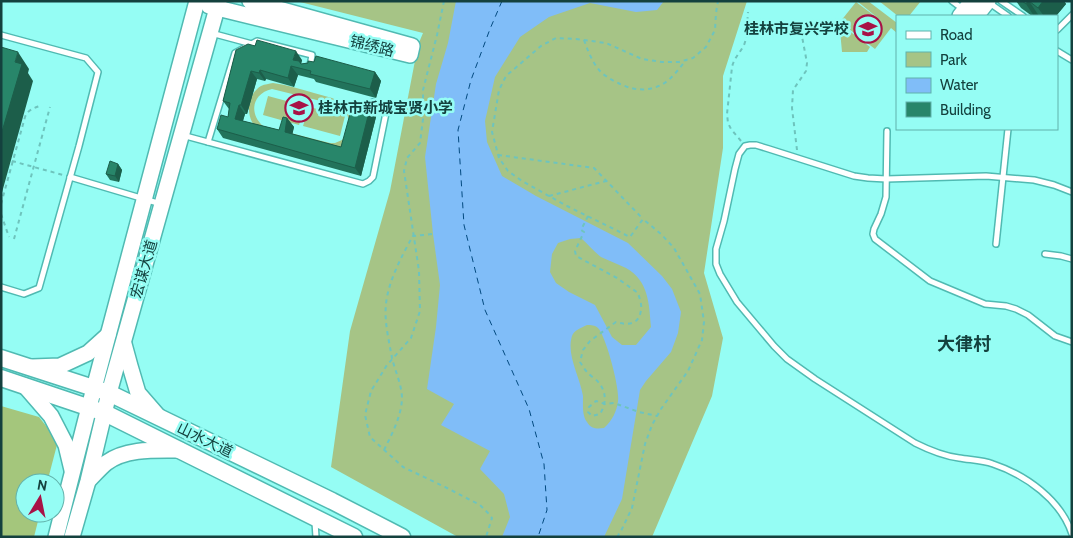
<svg xmlns="http://www.w3.org/2000/svg" width="1073" height="538" viewBox="0 0 1073 538" font-family="Cabin,'Noto Sans SC',sans-serif">
	<style>
		.green { fill: #a6c486; fill-rule: evenodd }
		.forest { fill: #a4c67c }
		.water { fill: #80bdf8; fill-rule: evenodd }
		.lines { fill: none; stroke-linecap: round; stroke-linejoin: round }
		.ferry { stroke: #034a80; stroke-width: 1; stroke-dasharray: 6 5; stroke-linecap: butt }
		.lane-casing { stroke: #50bab2; stroke-width: 8 }
		.secondary-casing { stroke: #50bab2; stroke-width: 18 }
		.primary-casing { stroke: #50bab2; stroke-width: 19 }
		.path { stroke: #6ec4bd; stroke-width: 2; stroke-dasharray: 4 4; stroke-linecap: butt }
		.lane { stroke: #fff; stroke-width: 5 }
		.secondary { stroke: #fff; stroke-width: 15 }
		.primary { stroke: #fff; stroke-width: 16 }
		.wall { fill: #22735b }
		.shaded-wall { fill: #1c5e4a }
		.building { fill: #28866a; stroke: #1c5e4a }
		.labels { text-anchor: middle; stroke-width: 5; stroke-linejoin: round; paint-order: stroke }
		.poi-label { font-size: 15px; font-weight: bold; fill: #14413e; stroke: #95fdf4; text-anchor: end }
		.street-label { font-size: 15px; fill: #14413e; stroke: #95fdf4 }
		.quarter-label { font-size: 18px; font-weight: bold; fill: #14413e; stroke: #95fdf4 }
	</style>
	<rect width="100%" height="100%" fill="#95fdf4"/>
	<!-- green -->
	<g class="green">
		<polygon points="296,1 747,1 723,76 723,148 704,273 723,338 712,396 652,537 458,537 331,467 350,331 390,191 418,45 423,33"/>
		<polygon points="857,1 868,1 897,23 897,33 891,28 875,49 840,22 856,2 884,23"/>
		<polygon points="879,1 921,1 909,16 898,16"/>
		<polygon points="843,26 870,47 867,52 842,52 840,30"/>
		<path d="M273,83C287,85 300,89 314,93C337,99 364,105 352,137C349,146 340,149 331,150L258,129C245,119 246,95 261,86C265,84 269,84 273,83ZM272,89L337,105L347,114L349,120L348,127L346,134L342,140L335,143H330L263,126C248,113 253,93 272,89Z"/>
		<polygon points="268,96 305,106 299,125 263,115"/>
		<polygon points="309,107 345,116 340,136 303,126"/>
	</g>
	<!-- forest -->
	<polygon class="forest" points="1,406 39,417 58,441 47,483 25,483 25,513 40,513 34,537 1,537"/>
	<!-- water -->
	<path class="water" d="M456,1H664L657,10L636,12L590,3L549,17L520,37L495,77L485,121L487,142L502,176L536,196L628,243L662,276L672,289L681,312L678,333L671,352L646,381L640,390L622,499L604,537H502L510,517L504,494L480,469L490,451L441,425L454,404L427,389L436,327L440,285L433,234L425,157L436,84L448,43ZM581,238C588,244 594,252 601,257C609,261 618,264 626,268C649,281 649,304 651,327L636,345H622L612,337L595,305L569,292L556,283L550,272L552,254L558,243L570,239ZM587,325C591,325 595,325 598,328C606,336 620,389 618,401C617,411 612,421 604,428C597,429 591,429 587,422C582,416 583,404 583,396C580,377 566,355 572,336C574,330 581,328 587,325Z"/>
	<g class="lines">
		<!-- ferry -->
		<polyline class="ferry" points="502,1 490,29 471,80 458,130 464,225 485,310 529,409 544,464 547,510 538,537"/>
		<!-- lane casing -->
		<g class="lane-casing">
			<g id="lane">
				<polyline points="952,1 964,10"/>
				<polyline points="1001,1 1023,16"/>
				<polyline points="988,2 1008,16"/>
				<polyline points="1057,30 1072,15"/>
				<polyline points="211,33 252,44"/>
				<polyline points="1,35 86,58 98,72 79,146 39,288 24,294 1,287"/>
				<polyline points="1057,51 1072,60"/>
				<polyline points="887,131 886,197 881,214 874,229 873,234 875,239 930,281 985,304 1006,306 1016,309 1028,315 1055,336 1072,342"/>
				<polyline points="182,135 363,184 369,181 373,177 387,108 386,106 373,102"/>
				<polyline points="208,142 235,53 257,41 312,55 310,66"/>
				<polyline points="70,177 161,204"/>
				<path d="M1072,192L1054,185L1034,180L986,176L886,179L868,178L854,176L769,149L756,145H750L745,146L739,154L735,169L724,221L716,249V264L720,274L737,302L774,346L787,359L815,379L915,443C929,450 943,456 959,458C970,460 982,460 993,464C1026,475 1061,500 1072,534"/>
				<polyline points="996,244 1008,129"/>
				<polyline points="1045,254 1061,256 1072,259"/>
				<polyline points="315,522 316,537"/>
			</g>
		</g>
		<!-- secondary casing -->
		<g class="secondary-casing">
			<g id="secondary">
				<polyline points="209,6 410,55 412,46 250,1"/>
				<polyline points="960,16 972,1"/>
				<polyline points="976,16 988,1"/>
				<polyline points="124,344 130,366 138,393 158,416"/>
				<polyline points="32,367 60,366 88,353 108,335"/>
				<polyline points="25,386 51,416 66,445 72,470"/>
				<path d="M89,480C95,474 100,468 106,463C126,448 156,450 180,450"/>
				<polyline points="56,537 89,407 197,1"/>
				<polyline points="72,537 88,481 109,393 219,1"/>
			</g>
		</g>
		<!-- primary casing -->
		<g class="primary-casing">
			<g id="primary">
				<polyline points="1,358 109,393 332,501 402,537"/>
				<polyline points="1,378 105,413 354,537"/>
			</g>
		</g>
		<!-- path -->
		<g class="path">
			<polyline points="444,1 437,35 423,90 423,119 420,143 407,158 404,171 419,271 420,311 411,338 387,365 371,391 365,415 370,437 403,467 445,487 480,505 488,513 492,518 486,537"/>
			<path d="M584,40C588,51 592,62 600,71C602,74 606,76 609,78C625,88 643,94 661,85C671,80 679,69 686,60"/>
			<path d="M741,141L731,129L728,123L727,114L732,67C734,58 740,53 744,45C748,35 747,23 748,12"/>
			<polyline points="797,150 792,108 793,90 806,71 807,63 801,31"/>
			<polyline points="498,155 594,168 643,219"/>
			<polyline points="12,161 63,175"/>
			<polyline points="549,196 606,181"/>
			<path d="M1,204L25,117C28,109 35,108 42,105"/>
			<polyline points="1,214 9,237"/>
			<path d="M588,216L581,230L584,232L575,251L576,256L617,278L638,293C639,297 642,304 641,309C640,324 629,326 616,322L590,341L583,350L580,362C582,365 584,369 587,372C590,376 596,379 599,383C607,393 606,404 600,414L592,416L588,412L589,407L596,401L605,404L614,403L639,412L657,416"/>
			<polyline points="14,239 50,107"/>
			<path d="M384,450C392,434 401,417 402,399C402,385 395,371 392,358C389,341 384,321 386,304C388,282 402,255 413,236L433,234"/>
			<polyline points="617,537 621,531 632,508 645,444 652,425 661,409 688,371 702,340 704,322 700,294 674,248 661,234 643,219 630,237 567,206 522,181 508,171 499,158 492,132 499,90 506,76 541,46 556,38 576,39 606,43 642,59 662,62 679,62 693,58 706,47 715,30 716,13 718,1"/>
		</g>
		<!-- lane -->
		<use href="#lane" class="lane"/>
		<!-- secondary -->
		<use href="#secondary" class="secondary"/>
		<!-- primary -->
		<use href="#primary" class="primary"/>
	</g>
	<!-- wall -->
	<g class="wall">
		<polygon points="1016,1 1064,1 1066,4 1056,16 1032,16 1021,8"/>
		<polygon points="236,50 302,60 301,64 314,62 375,72 381,81 376,98 316,82 314,79 298,75 294,87 266,79 265,81 257,79 247,114 245,114 243,121 279,130 287,118 294,127 292,134 341,147 370,108 376,117 361,176 223,138 217,129 228,117 229,109 223,101"/>
		<polygon points="118,164 122,170 119,182 110,180 106,174"/>
	</g>
	<!-- shaded-wall -->
	<g class="shaded-wall">
		<polygon points="1028,1 1029,1 1039,16 1034,16 1026,4"/>
		<polygon points="1043,1 1064,1 1066,4 1056,16 1044,16 1038,8"/>
		<polygon points="296,51 302,60 300,68 293,60"/>
		<polygon points="18,52 29,69 28,73 33,81 11,160 1,196 1,135 15,62"/>
		<polygon points="291,66 298,75 294,87 288,78"/>
		<polygon points="260,70 266,79 265,81 259,73"/>
		<polygon points="251,71 257,79 247,114 241,105"/>
		<polygon points="375,72 381,81 376,98 370,89"/>
		<polygon points="239,105 245,114 241,127 235,119"/>
		<polygon points="370,108 376,117 361,176 355,168"/>
		<polygon points="287,118 294,127 291,141 285,132"/>
		<polygon points="118,164 122,170 119,182 115,176"/>
	</g>
	<!-- building -->
	<g class="building">
		<polygon points="1022,1 1028,1 1026,4"/>
		<polygon points="1029,1 1043,1 1038,8"/>
		<polygon points="257,40 296,51 293,60 299,61 301,64 308,63 308,61 314,62 316,56 375,72 370,89 310,74 311,71 291,66 288,78 260,70 259,73 251,71 241,105 239,105 235,119 279,130 283,117 287,118 285,132 341,147 353,103 370,108 355,168 217,129 221,115 228,117 230,103 223,101 236,50 248,44 255,46"/>
		<polygon points="1,47 18,52 15,62 22,64 1,135"/>
		<polygon points="110,161 118,164 115,176 106,174"/>
	</g>
	<!-- icons -->
	<defs>
		<g id="school-ring" transform="scale(1.4375)"><circle r="9.5" fill="#95fdf4" stroke="#a81246" stroke-width="1.5"/><path d="M0-5L7-2L0 1L-7-2ZM-4 1L0 2.5L4 1V4Q0 6-4 4Z" fill="#a81246"/></g>
	</defs>
	<g fill-rule="evenodd">
		<use href="#school-ring" x="868" y="29"/>
		<use href="#school-ring" x="299" y="108"/>
	</g>
	<g class="labels">
		<!-- poi labels -->
		<g class="poi-label">
			<text x="849" y="34">桂林市复兴学校</text>
			<text x="318" y="113" text-anchor="start">桂林市新城宝贤小学</text>
		</g>
		<!-- street labels -->
		<g class="street-label">
			<text transform="translate(372 46) rotate(14)" y="5">锦绣路</text>
			<text transform="translate(144 269) rotate(-74)" y="5">宏谋大道</text>
			<text transform="translate(205 440) rotate(26)" y="5">山水大道</text>
		</g>
		<!-- quarter labels -->
		<g class="quarter-label">
			<text x="964" y="350">大律村</text>
		</g>
	</g>
	<!-- border -->
	<rect width="1073" height="538" fill="none" stroke="#14413e" stroke-width="5"/>
	<!-- legend -->
	<rect x="896" y="15" width="162" height="115" fill="#95fdf4" stroke="#61b2ab"/>
	<rect x="906" y="31" width="25" height="8" fill="#ffffff" stroke="#61b2ab"/>
	<text x="940" y="40" font-size="15" fill="#14413e">Road</text>
	<rect x="906" y="52" width="25" height="15" fill="#a6c486" stroke="#61b2ab"/>
	<text x="940" y="65" font-size="15" fill="#14413e">Park</text>
	<rect x="906" y="78" width="25" height="15" fill="#80bdf8" stroke="#61b2ab"/>
	<text x="940" y="90" font-size="15" fill="#14413e">Water</text>
	<rect x="906" y="102" width="25" height="15" fill="#28866a" stroke="#61b2ab"/>
	<text x="940" y="115" font-size="15" fill="#14413e">Building</text>
	<!-- north arrow -->
	<g transform="translate(40 498) rotate(10)"><circle r="24" fill="#95fdf4" stroke="#61b2ab"/>
	<path d="M0-4L9 19L0 12L-9 19Z" fill="#a81246"/>
	<text y="-8" font-size="14" font-weight="bold" text-anchor="middle" fill="#14413e">N</text>
	</g>
</svg>
